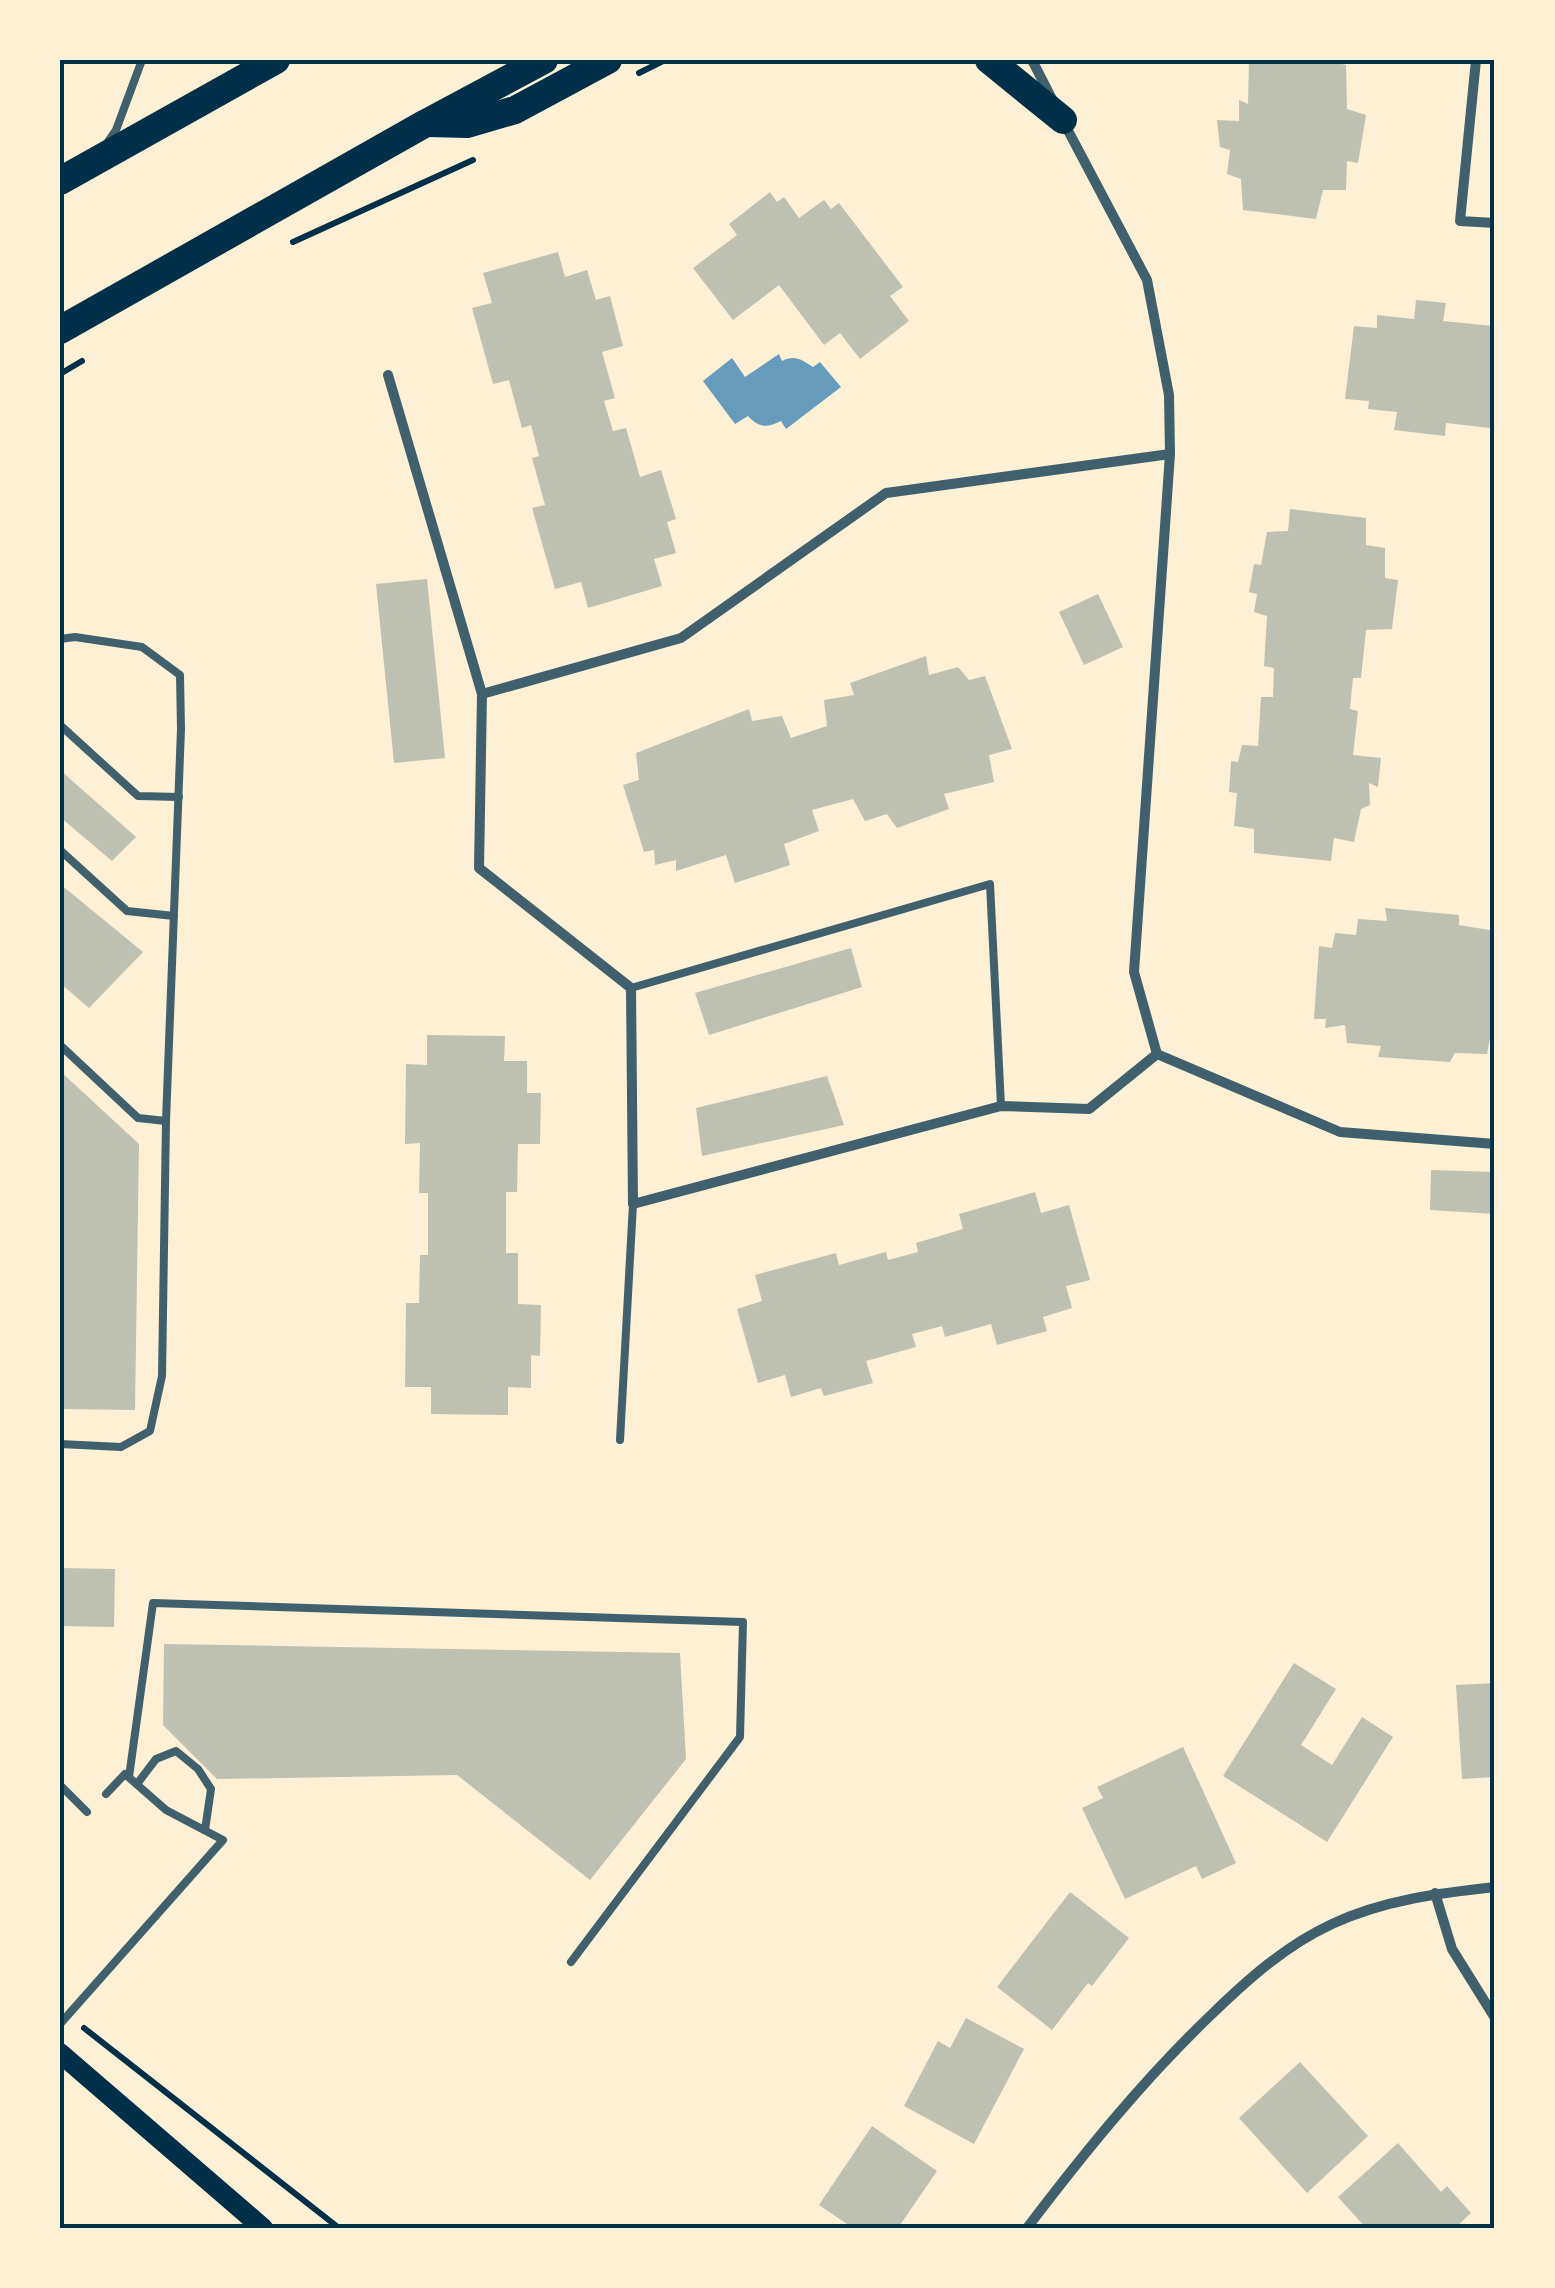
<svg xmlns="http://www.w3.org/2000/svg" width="1555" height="2288" viewBox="0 0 1555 2288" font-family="'Fira Sans',sans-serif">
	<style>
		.water { fill: #669bbc }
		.building { fill: #bec0b2 }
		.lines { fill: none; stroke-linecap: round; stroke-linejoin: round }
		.path { stroke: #003049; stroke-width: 6 }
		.service { stroke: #3f606c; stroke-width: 8 }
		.minor { stroke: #3f606c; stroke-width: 10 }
		.secondary { stroke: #003049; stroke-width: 20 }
		.trunk { stroke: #003049; stroke-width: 28 }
		.neatline { fill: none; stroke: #003049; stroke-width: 4 }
	</style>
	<rect width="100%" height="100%" fill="#fdf0d5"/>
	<!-- water -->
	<path class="water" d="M779,354L782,361C794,354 803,360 813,367L820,362L841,387L786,429L781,421C767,428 759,428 748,416L735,424L703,381L732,358L745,377Z"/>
	<!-- building -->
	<g class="building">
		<polygon points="1249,60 1338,60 1337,63 1346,65 1347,109 1366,115 1358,163 1347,161 1346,190 1323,190 1316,219 1243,210 1241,179 1227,174 1230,150 1220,147 1217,120 1239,121 1239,100 1248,104"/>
		<polygon points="770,192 777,202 784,197 799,218 824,200 831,209 839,203 903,287 890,296 909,321 860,359 840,333 824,345 779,285 733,320 693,268 737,235 729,224"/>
		<polygon points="558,252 565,277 587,270 596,300 610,296 623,346 602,352 615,398 604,401 613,431 626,428 640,477 661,470 676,519 667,522 676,553 654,559 662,586 588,608 581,582 555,589 532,508 545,505 532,458 539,456 531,425 522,428 509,380 493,384 472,308 492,303 483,273"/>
		<polygon points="1416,300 1446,303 1443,321 1493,326 1491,340 1495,341 1495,413 1492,413 1490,428 1446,423 1445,436 1394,430 1397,412 1368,409 1369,401 1345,399 1354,326 1377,328 1377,315 1414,319"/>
		<polygon points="1290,509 1366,518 1366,545 1385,548 1385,578 1398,580 1392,629 1366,630 1361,678 1353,678 1350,709 1358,711 1353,755 1381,758 1378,787 1369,783 1370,805 1361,809 1354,842 1334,838 1331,861 1254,853 1254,829 1234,826 1237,793 1229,792 1231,761 1238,762 1242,745 1258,746 1261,697 1273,697 1274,668 1264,666 1267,616 1254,612 1257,594 1249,592 1254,564 1261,565 1267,532 1288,531"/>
		<polygon points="427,579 445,758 394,763 376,584"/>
		<polygon points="1098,594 1123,647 1084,665 1059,612"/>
		<polygon points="926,656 929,675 958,667 969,680 985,676 1012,749 989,755 994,782 944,794 949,809 897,828 887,814 865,821 853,799 812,810 819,831 784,844 790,865 735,883 726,855 676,871 676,860 655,865 654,850 644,852 623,785 639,780 636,753 749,709 752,721 782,716 791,738 827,726 824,700 854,695 850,683"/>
		<polygon points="60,770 136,837 112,861 60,817"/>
		<polygon points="60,884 143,952 89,1008 60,983"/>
		<polygon points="1385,908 1459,915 1459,925 1495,931 1495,1033 1491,1032 1487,1054 1455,1053 1450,1062 1378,1057 1381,1046 1347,1043 1345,1025 1325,1028 1326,1019 1314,1019 1319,946 1332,948 1335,933 1356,935 1358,919 1387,921"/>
		<polygon points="851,948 862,987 709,1035 695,993"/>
		<polygon points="427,1035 505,1036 504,1061 527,1061 527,1093 541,1093 540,1144 518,1144 517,1192 506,1192 506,1253 518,1253 518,1304 541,1305 540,1356 531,1355 531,1388 508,1387 508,1415 431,1414 431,1387 405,1387 406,1303 419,1303 420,1255 428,1255 428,1193 419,1193 420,1143 405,1144 406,1064 427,1065"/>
		<polygon points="60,1071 139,1144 135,1410 60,1409"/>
		<polygon points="827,1076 844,1125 702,1156 696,1108"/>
		<polygon points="1431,1170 1495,1172 1495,1214 1430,1210"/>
		<polygon points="1035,1192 1041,1213 1069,1205 1090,1280 1066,1286 1072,1308 1043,1317 1047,1331 997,1345 991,1324 945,1337 942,1326 912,1334 916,1347 866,1361 873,1383 824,1396 821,1388 791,1397 785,1375 758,1383 737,1309 762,1301 755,1275 836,1253 839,1265 886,1252 888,1260 918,1252 916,1243 963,1229 959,1214"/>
		<polygon points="60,1568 115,1569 114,1627 60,1626"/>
		<polygon points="164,1644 680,1653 686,1759 590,1880 457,1775 217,1779 163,1725"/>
		<polygon points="1294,1663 1336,1689 1301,1745 1332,1765 1362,1717 1393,1737 1327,1842 1223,1776"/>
		<polygon points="1495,1683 1495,1777 1462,1779 1456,1685"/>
		<polygon points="1183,1747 1236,1863 1202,1879 1196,1866 1125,1899 1082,1808 1103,1798 1097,1787"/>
		<polygon points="1070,1892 1129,1938 1092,1986 1088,1983 1052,2030 997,1987"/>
		<polygon points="966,2018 1024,2049 974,2144 904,2106 938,2041 950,2048"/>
		<polygon points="1300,2062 1368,2136 1307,2193 1239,2118"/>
		<polygon points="872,2126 937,2171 898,2228 853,2228 819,2205"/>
		<polygon points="1398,2143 1441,2192 1447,2186 1471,2213 1455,2228 1366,2228 1338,2197"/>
	</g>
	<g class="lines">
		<!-- path -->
		<g class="path">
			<polyline points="639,73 665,60"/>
			<polyline points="293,242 473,160"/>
			<polyline points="60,374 82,361"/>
			<polyline points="84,2028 339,2228"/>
		</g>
		<!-- service -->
		<g class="service">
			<polyline points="107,143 116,130 142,60"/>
			<polyline points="60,639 75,637 142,647 180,675 181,729 166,1121 162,1376 150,1431 121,1447 60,1444"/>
			<polyline points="60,725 138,796 179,797"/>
			<polyline points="60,850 127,911 174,916"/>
			<polyline points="631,988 990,884 1001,1106"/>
			<polyline points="60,1045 138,1118 166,1121"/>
			<polyline points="620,1440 633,1204"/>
			<polyline points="129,1777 153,1603 743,1622 740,1737 571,1962"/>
			<polyline points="137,1784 156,1759 176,1751 198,1769 211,1789 205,1830"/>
			<polyline points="60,1785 87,1812"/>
			<polyline points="60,2024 223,1840 166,1810 125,1774 106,1794"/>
		</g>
		<!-- minor -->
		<g class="minor">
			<polyline points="1032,60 1053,101"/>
			<polyline points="1476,60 1460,221 1495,223"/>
			<polyline points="1063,121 1147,280 1169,395 1170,454 1134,972 1157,1054 1340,1132 1495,1144"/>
			<polyline points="388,375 482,694 479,868 631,988 633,1204 1001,1106 1089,1109 1157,1054"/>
			<polyline points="482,694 681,638 886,493 1170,454"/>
			<polyline points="1435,1893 1452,1949 1495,2018"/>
			<path d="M1027,2228C1084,2153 1143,2080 1211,2015C1248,1979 1285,1946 1332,1924C1383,1900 1440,1893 1495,1887"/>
		</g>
		<!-- secondary -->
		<polyline class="secondary" points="60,2053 263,2228"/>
		<!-- trunk -->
		<g class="trunk">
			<polyline points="989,60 1063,120"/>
			<polyline points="428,123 467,124 515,110 608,60"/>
			<polyline points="60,181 276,60"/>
			<polyline points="60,330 426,123 544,60"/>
		</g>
	</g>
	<!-- border -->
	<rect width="1555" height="2288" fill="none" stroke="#fdf0d5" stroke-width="125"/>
	<rect x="62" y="62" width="1430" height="2164" class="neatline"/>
</svg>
